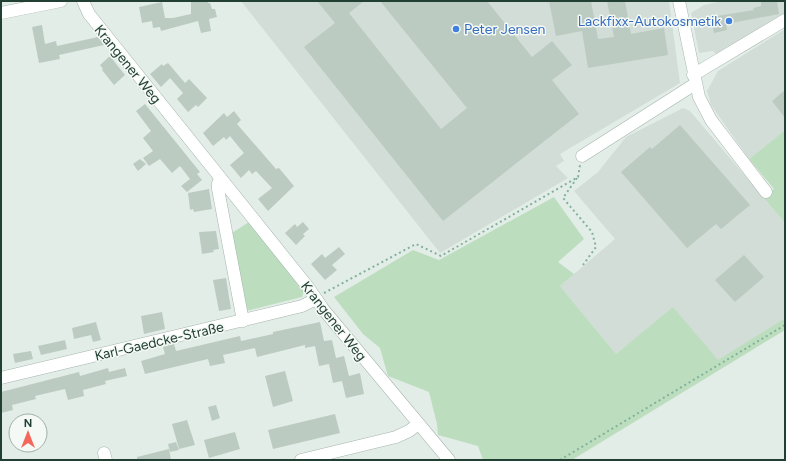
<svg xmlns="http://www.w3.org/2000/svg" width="786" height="461" viewBox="0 0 786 461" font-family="Figtree,sans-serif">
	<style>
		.built { fill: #d1ddd6 }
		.green { fill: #bcdebf }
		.building { fill: #bbcbc2 }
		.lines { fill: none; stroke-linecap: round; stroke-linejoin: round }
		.minor-casing { stroke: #a5b5ad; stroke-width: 13 }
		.path { stroke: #83b19b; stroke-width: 2; stroke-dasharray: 2 3; stroke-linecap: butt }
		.minor { stroke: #fff; stroke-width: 12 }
		.shop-dot { fill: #3f7fe0; stroke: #f4f9f6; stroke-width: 1.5 }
		.labels { text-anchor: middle; stroke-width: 3; stroke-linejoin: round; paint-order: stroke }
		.shop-label { font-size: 14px; fill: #366cbe; stroke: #f4f9f6; text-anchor: end }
		.street-label { font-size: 14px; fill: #223f33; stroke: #f4f9f6 }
	</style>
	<rect width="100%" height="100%" fill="#e3ede7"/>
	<!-- built -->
	<g class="built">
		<polygon points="241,1 669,1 680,83 560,154 564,161 556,166 568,178 440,253"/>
		<polygon points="723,1 785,1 785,14 717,55 713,51 699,53 691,13 704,5"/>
		<polygon points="785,29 785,130 749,159 711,105 707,91 718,71"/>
		<polygon points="683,108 690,111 785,223 785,318 718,361 673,308 616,354 560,286 615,239 574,191 598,172 626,137"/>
	</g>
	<!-- green -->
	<g class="green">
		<polygon points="785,130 785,223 763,197 774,189 749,159"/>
		<polygon points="554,197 584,239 558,262 574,274 560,286 616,354 673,307 718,360 785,318 785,330 572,460 483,460 478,446 438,435 437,424 429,392 388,376 380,348 363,334 334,297 413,250 439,260"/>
		<polygon points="249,222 304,290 302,297 246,311 232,233"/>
	</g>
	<!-- building -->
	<g class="building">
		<polygon points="191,1 208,1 208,3 210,3 212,9 215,9 217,17 209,19 211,31 201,33 198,21 161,31 160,27 153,28 152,21 142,23 139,7 162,2 165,18 173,18 191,14"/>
		<polygon points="317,1 364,1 349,13 441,129 467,108 380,1 487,1 532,57 552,41 572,65 552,80 579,114 443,221 304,47 335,23"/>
		<polygon points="549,1 591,1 598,39 614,37 607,1 625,1 631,34 664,28 668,55 588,68 582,31 556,36"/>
		<polygon points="761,1 777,1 779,14 726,24 727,30 714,33 711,17 754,10 753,8 761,6"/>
		<polygon points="42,25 45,44 56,41 57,46 98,37 104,45 59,55 60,59 39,63 32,27"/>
		<polygon points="110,56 125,75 114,85 102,70 103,69 100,65"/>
		<polygon points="168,63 185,83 189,79 207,98 198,107 196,105 188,112 177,99 183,93 170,78 161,87 150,74 162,64 163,66"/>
		<polygon points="785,90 785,118 772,101"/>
		<polygon points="145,104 200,172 197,174 202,180 187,192 181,186 190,179 180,166 172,173 160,159 149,166 143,158 153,151 143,138 151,131 136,111"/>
		<polygon points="234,111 241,120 237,124 276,169 279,168 294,186 268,211 258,199 272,188 256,171 252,174 249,170 241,178 230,165 244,153 238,146 230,136 226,140 224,137 213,146 203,133 224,113 227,117"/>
		<polygon points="680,125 750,205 721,229 716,224 687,248 621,172 650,147 652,149"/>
		<polygon points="140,159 146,164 138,171 133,164"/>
		<polygon points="209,189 212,209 194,212 193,209 190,210 188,193"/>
		<polygon points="303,222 309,229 303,234 305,236 296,245 285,233 295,224 297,227"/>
		<polygon points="216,231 219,249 213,250 214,252 202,254 199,232"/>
		<polygon points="339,247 345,254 332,265 337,270 325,280 311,264 322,254 325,258"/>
		<polygon points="744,255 764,277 735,302 715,280"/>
		<polygon points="226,278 231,309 219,311 213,280"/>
		<polygon points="162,312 165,329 144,334 141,316"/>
		<polygon points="96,322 101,340 93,342 91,335 74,339 72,328"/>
		<polygon points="320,322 324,341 332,340 336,358 344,356 349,376 360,373 364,394 346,398 342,381 333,383 329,364 319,366 315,346 305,348 305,345 257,357 255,348 223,355 225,363 210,366 208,359 145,374 141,361 165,354 163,347 174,344 176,351 240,336 241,341 273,334 273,332"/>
		<polygon points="65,340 67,349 41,355 38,346"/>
		<polygon points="31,351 33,359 15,363 13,354"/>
		<polygon points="108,368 109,372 125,368 127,376 105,381 106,384 83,390 84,396 68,400 65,389 35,396 36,399 12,405 13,410 1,413 1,392 79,372 80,376"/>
		<polygon points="285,371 293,401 273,407 265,376"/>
		<polygon points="216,405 220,418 212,421 208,407"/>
		<polygon points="335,414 340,433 273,449 268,430"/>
		<polygon points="187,420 195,445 179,449 172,424"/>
		<polygon points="235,432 240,449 209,458 204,440"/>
		<polygon points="176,442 179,450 170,452 168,444"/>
		<polygon points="169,449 171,460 137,460 137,457"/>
	</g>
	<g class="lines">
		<!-- minor casing -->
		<g class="minor-casing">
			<g id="minor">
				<polyline points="83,1 89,14 308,287 323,309 449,460"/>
				<polyline points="679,1 699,97 711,120 766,192"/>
				<polyline points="1,13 61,1"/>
				<polyline points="693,75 785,20"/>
				<polyline points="582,156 695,84"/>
				<polyline points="222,180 218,183 218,189 243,321"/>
				<polyline points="1,378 302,306 316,299"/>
				<polyline points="104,453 106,460"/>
				<polyline points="301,460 396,437 409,431 418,424"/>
			</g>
		</g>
		<!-- path -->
		<g class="path">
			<polyline points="577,178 563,198 592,232 596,247 583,265"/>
			<polyline points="324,293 416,244 441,256 578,177 580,165"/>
			<polyline points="560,460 785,325"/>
		</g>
		<!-- minor -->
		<use href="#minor" class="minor"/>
	</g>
	<!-- markers -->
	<g class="shop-dot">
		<circle cx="729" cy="21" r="4"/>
		<circle cx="456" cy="29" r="4"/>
	</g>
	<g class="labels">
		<!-- shop labels -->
		<g class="shop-label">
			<text x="721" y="26">Lackfixx-Autokosmetik</text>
			<text x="464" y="34" text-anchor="start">Peter Jensen</text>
		</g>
		<!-- street labels -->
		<g class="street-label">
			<text transform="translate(128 64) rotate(51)" y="5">Krangener Weg</text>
			<text transform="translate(334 321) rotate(52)" y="5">Krangener Weg</text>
			<text transform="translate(159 341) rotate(-13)" y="5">Karl-Gaedcke-Straße</text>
		</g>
	</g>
	<!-- border -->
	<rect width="786" height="461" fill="none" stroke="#223f33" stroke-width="4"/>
	<!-- north arrow -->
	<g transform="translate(28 433)"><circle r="19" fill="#f4f9f6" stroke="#a0afa8"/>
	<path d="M0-3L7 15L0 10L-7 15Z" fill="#f4675a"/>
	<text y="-6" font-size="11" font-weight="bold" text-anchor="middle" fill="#223f33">N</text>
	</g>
</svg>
